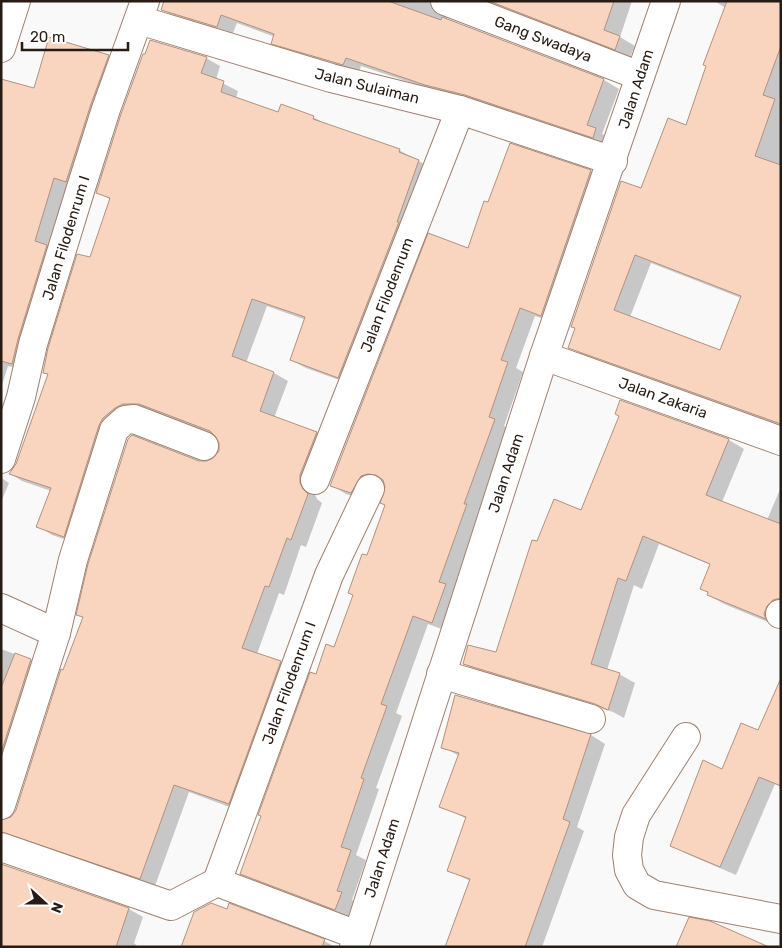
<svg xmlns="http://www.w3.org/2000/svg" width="782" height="948" viewBox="0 0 782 948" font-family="Rubik,sans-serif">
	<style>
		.shadow { fill: #0003; fill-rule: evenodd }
		.building { fill: #f9d5bf; stroke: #b3917d; fill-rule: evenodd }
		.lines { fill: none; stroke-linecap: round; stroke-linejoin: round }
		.minor-casing { stroke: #a2816e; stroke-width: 30 }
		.minor { stroke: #fff; stroke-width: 28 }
		.labels { text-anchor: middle; stroke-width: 4; stroke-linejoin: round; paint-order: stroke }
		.street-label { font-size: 15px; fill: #271b13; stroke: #fff }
	</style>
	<rect width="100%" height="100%" fill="#f9f9f9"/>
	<!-- shadow -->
	<g class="shadow">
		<polygon points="166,1 448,1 445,13 448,20 604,80 619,89 602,134 611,138 608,146 442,93 361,66 359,73 287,52 272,43 275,37 237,23 232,35 178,18 162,10"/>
		<polygon points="485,1 632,1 620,37 635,46 630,57"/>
		<path d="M714,1H781V96L779,101L781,102V427L585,356L569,347L642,190L686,127L726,8ZM651,263L741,298L720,352L630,317Z"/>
		<polygon points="108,56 123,64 27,371 8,366 1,388 1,80 35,90"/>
		<polygon points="206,58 220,66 216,80 238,91 236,98 279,113 313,117 328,125 399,150 433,169 353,385 306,368 291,360 306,320 267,306 246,363 274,373 288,381 274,418 317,433 331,441 314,492 317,499 322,503 306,547 301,545 284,595 279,593 257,654 280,663 295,671 243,812 189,792 155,886 1,849 1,820 13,817 17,810 84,618 78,614 199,462 207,463 214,459 220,452 221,443 218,436 155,412 138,412 130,416 78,544 52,535 38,526 51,491 22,481 9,473 13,471 17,464 49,375 44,372 91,259 111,200 97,192"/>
		<polygon points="510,145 591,171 606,180 557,324 535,316 516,368 523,372 504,426 509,429 447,631 428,624 396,713 402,716 376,788 379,789 356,855 366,860 352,900 357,902 351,918 257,882 241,873 316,675 335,649 386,505 387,487 385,482 376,485 367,501 346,494 331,485 469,249 489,204"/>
		<polygon points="621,402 729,440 744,449 722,502 767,520 781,487 780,627 724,604 708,595 709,593 701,588 711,565 659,544 642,589 634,585 607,670 619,674 635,683 624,718 613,712 480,673 464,664 496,653 538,543 581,511 620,416"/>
		<polygon points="1,474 3,479 9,483 1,502"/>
		<polygon points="1,649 31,660 45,668 1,805"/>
		<polygon points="781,681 781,787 775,784 736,875 687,854 671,845 723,770 758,732"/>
		<polygon points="456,696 591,735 605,744 577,827 584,831 542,947 447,947 470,881 448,870 467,819 441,806 459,756 443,747"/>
		<polygon points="1,862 3,866 129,909 143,917 134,943 138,947 1,947"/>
		<polygon points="324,941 335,947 182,947"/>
	</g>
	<!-- building -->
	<g class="building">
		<polygon points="164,1 388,1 441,20 442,17 604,79 587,125 596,128 593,138 465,95 425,85 346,58 343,65 316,57 271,44 274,34 221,15 217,27 161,10"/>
		<polygon points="489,1 614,1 604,30 620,36 615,50"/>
		<path d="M727,1H781V46L763,95L775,99L755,156L781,165V424L568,348L575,328L571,327L621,181L641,188L668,118L686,125L706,66L703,65ZM635,255L741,296L720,350L614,310Z"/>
		<polygon points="49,37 109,55 91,104 66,182 54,178 35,241 47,245 18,339 12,364 1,361 1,79 34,88"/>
		<polygon points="150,40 207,57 201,73 224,81 221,92 278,112 281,104 314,116 313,119 400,149 399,152 419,160 397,222 399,222 338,378 290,360 305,317 252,299 232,356 274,372 260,411 317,432 300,475 300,483 303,489 308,494 291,540 287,538 269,587 265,586 242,648 281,661 229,804 174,785 140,879 1,832 1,820 11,817 16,810 61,669 63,670 83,617 76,615 88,564 128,439 132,435 199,461 207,461 213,458 219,451 219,443 216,437 210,431 139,404 123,404 115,408 103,418 99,425 64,537 36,527 51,488 9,474 16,464 48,374 43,373 48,348 77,254 90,257 110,198 96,193 121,114 143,54 145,54"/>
		<polygon points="510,143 591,170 541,316 520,308 501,360 508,362 489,417 495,419 464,504 467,504 439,582 446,584 432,623 413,616 381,704 387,706 361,778 364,779 341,847 351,850 337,891 342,892 335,910 240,874 261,816 258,815 310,672 316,674 326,644 334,647 353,595 348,593 362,554 367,555 385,505 380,503 385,487 383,480 376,475 368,474 361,476 351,493 330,486 428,233 468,248 484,201 488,202"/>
		<polygon points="620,400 729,439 706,495 781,524 781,598 773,600 767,606 764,614 766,619 707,595 708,592 700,589 710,564 643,536 626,581 618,578 591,664 620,673 608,710 595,704 463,664 468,645 496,652 532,540 537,541 554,499 581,510 619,416 615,414"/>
		<polygon points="15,653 31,659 1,753 1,688"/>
		<polygon points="781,678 781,786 759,777 720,867 670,846 703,760 722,769 741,723 758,730"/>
		<polygon points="455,695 591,734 563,819 570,822 525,947 445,947 470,879 447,871 466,817 439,807 459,753 441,748"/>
		<polygon points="1,864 129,908 116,947 1,947"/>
		<polygon points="211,903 227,909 229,903 325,939 322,947 181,947 194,912"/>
		<polygon points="689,917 710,921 769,947 676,947"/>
	</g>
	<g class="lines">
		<!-- minor casing -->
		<g class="minor-casing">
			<g id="minor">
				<polyline points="445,1 640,76"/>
				<polyline points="139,20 331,78 460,110 613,161"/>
				<polyline points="1,48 16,1"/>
				<polyline points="544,356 781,441"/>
				<polyline points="1,459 21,397 33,344 80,191 106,109 145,1"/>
				<polyline points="315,480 460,110"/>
				<polyline points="1,608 56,633 1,805"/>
				<polyline points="780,614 781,614"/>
				<polyline points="56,633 73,560 114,430 125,420 134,419 204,446"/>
				<polyline points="441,674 591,719"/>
				<polyline points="686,737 636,815 629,837 627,855 629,870 637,885 654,895 781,919"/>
				<polyline points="1,847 171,906 217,882 329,575 370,489"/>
				<polyline points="217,882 357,935"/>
				<polyline points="354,947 544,356 666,1"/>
			</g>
		</g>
		<!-- minor -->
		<use href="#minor" class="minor"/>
	</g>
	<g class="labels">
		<!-- street labels -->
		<g class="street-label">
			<text transform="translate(543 39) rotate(21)" y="5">Gang Swadaya</text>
			<text transform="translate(367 86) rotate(14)" y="5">Jalan Sulaiman</text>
			<text transform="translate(636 89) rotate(-72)" y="5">Jalan Adam</text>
			<text transform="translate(66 238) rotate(-73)" y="5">Jalan Filodenrum I</text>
			<text transform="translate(387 295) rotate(-69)" y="5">Jalan Filodenrum</text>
			<text transform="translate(663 398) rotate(20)" y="5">Jalan Zakaria</text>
			<text transform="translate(506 473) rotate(-72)" y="5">Jalan Adam</text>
			<text transform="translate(289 683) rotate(-70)" y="5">Jalan Filodenrum I</text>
			<text transform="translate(382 858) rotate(-72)" y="5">Jalan Adam</text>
		</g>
	</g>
	<!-- border -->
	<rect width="782" height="948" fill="none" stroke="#271b13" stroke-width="5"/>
	<!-- north arrow -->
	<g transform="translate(45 903) rotate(111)" stroke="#ffffff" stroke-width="4" paint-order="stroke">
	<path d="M0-4L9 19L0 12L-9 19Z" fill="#271b13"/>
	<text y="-8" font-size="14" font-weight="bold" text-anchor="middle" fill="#271b13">N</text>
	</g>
	<!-- scale -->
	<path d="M22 42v8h106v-8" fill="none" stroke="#271b13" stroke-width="2.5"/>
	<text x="30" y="42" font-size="15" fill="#271b13" stroke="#ffffff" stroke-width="4" paint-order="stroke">20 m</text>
</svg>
